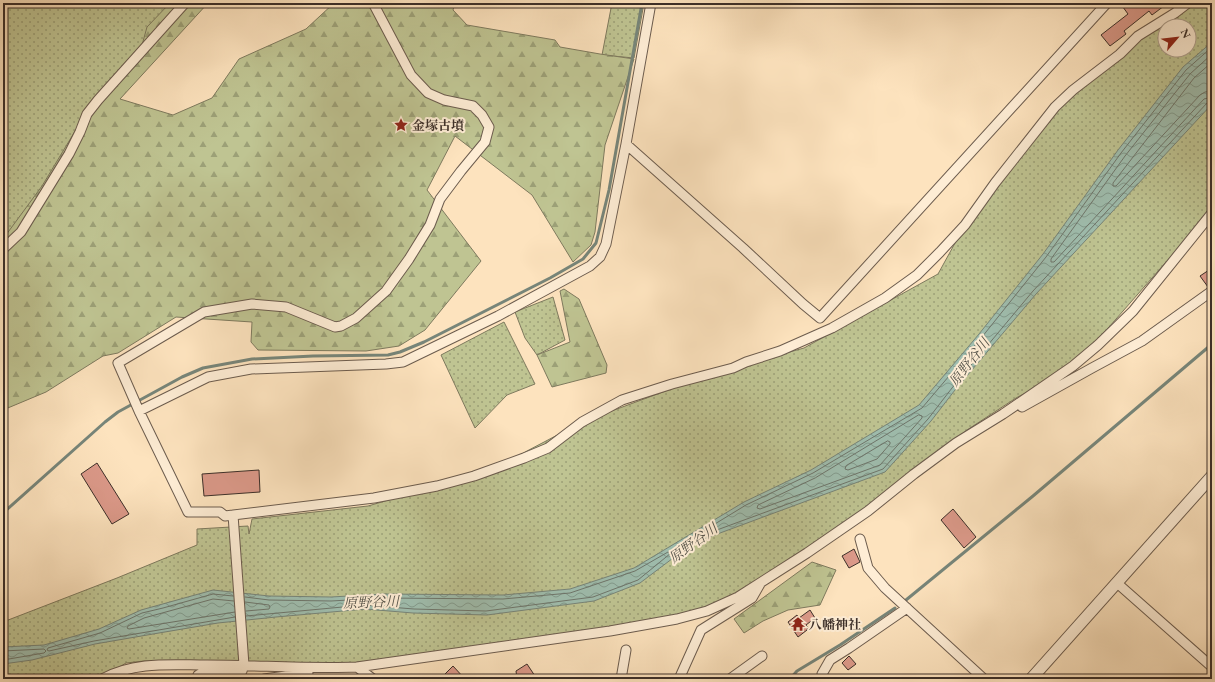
<svg xmlns="http://www.w3.org/2000/svg" width="1215" height="682" font-family="'EB Garamond','Noto Serif JP',serif">
<style>
.grass{fill:url(#grass-dots);stroke:#7e7a5e;fill-rule:evenodd}
.forest{fill:url(#forest-firs);stroke:#7e7a5e}
.water{fill:url(#water-waves);stroke:#778579}
.lines{fill:none;stroke-linecap:round;stroke-linejoin:round}
.shore{stroke:#6e766c;stroke-width:1}
.stream{stroke:#778579;stroke-width:3}
.building{fill:#db9989;stroke:#3c2f29}
.minor-casing{stroke:#6c5c4e;stroke-width:11}
.tertiary-casing{stroke:#6c5c4e;stroke-width:13}
.minor{stroke:#feedd5;stroke-width:9}
.tertiary{stroke:#feedd5;stroke-width:11}
.labels{text-anchor:middle;dominant-baseline:central;stroke-width:4;stroke-linejoin:round;paint-order:stroke}
.poi-label{font-size:13px;font-weight:bold;fill:#3c2f29;stroke:#feedd5;text-anchor:start}
.water-label{font-size:14px;font-style:italic;fill:#55534a;stroke:#feedd5}
</style>
<defs>
<pattern id="grass-dots" width="8" height="8" patternUnits="userSpaceOnUse"><rect width="8" height="8" fill="#bfc492"/><path d="M2 2h.1M6 6h.1" fill="none" stroke="#9ca077" stroke-width="1.8" stroke-linecap="round"/></pattern>
<pattern id="forest-firs" width="22" height="20" patternUnits="userSpaceOnUse"><rect width="22" height="20" fill="#bfc492"/><path d="M5 1l3.5 6h-7zM16 11l3.5 6h-7z" fill="#9ca077"/></pattern>
<pattern id="water-waves" width="16" height="10" patternUnits="userSpaceOnUse"><rect width="16" height="10" fill="#9fbeaf"/><path d="M0 5q4-4 8 0t8 0" fill="none" stroke="#839b8e"/></pattern>
</defs>
<rect width="100%" height="100%" fill="#fde3be"/>
<filter id="stains"><feTurbulence type="fractalNoise" baseFrequency=".005" numOctaves="4"/><feColorMatrix values="0 0 0 0 .2 0 0 0 0 .09 0 0 0 0 .02 0 0 0 .5 -.17"/></filter>
<radialGradient id="worn" r=".72"><stop offset=".6" stop-color="#630" stop-opacity="0"/><stop offset="1" stop-color="#630" stop-opacity=".3"/></radialGradient>
<path class="grass" d="M 3,3 L 201,3 L 105,114 L 3,242 Z
M 612,3 L 644,3 L 634,58 L 602,55 Z
M 1187,3 L 1212,3 L 1212,212 L 1166,262 L 1102,335 L 1064,372 L 1016,398 L 967,430 L 867,508 L 765,580 L 717,607 L 661,622 L 357,667 L 144,661 L 126,663 L 99,679 L 3,679 L 3,622 L 117,578 L 197,545 L 197,529 L 248,526 L 249,534 L 252,519 L 368,506 L 491,470 L 582,422 L 714,373 L 804,348 L 938,274 L 965,225 L 1059,104 ZM 1165,26 L 1189,26 L 1189,50 L 1165,50 Z
M 553,297 L 565,340 L 537,355 L 525,338 L 515,312 Z
M 504,322 L 535,384 L 507,395 L 475,428 L 441,355 Z"/>
<path class="forest" d="M 170,3 L 208,3 L 120,99 L 173,115 L 212,98 L 239,59 L 306,29 L 334,3 L 455,3 L 453,10 L 467,25 L 555,40 L 560,47 L 600,54 L 634,59 L 605,145 L 595,232 L 591,245 L 573,262 L 532,195 L 455,136 L 427,190 L 481,261 L 425,330 L 399,346 L 366,351 L 258,350 L 251,342 L 252,322 L 176,317 L 118,353 L 103,356 L 46,392 L 3,410 L 3,239 L 42,186 L 89,108 L 139,56 L 147,27 Z
M 564,289 L 579,299 L 607,365 L 606,373 L 552,387 L 537,355 L 570,342 L 560,291 Z
M 812,562 L 836,570 L 820,605 L 788,610 L 763,621 L 744,633 L 734,619 Z"/>
<path class="water" d="M 1212,42 L 1212,104 L 1036,294 L 955,390 L 931,421 L 885,472 L 693,543 L 640,583 L 594,601 L 487,615 L 413,613 L 365,609 L 276,617 L 218,623 L 153,634 L 95,644 L 32,660 L 3,664 L 3,647 L 44,645 L 99,629 L 141,610 L 213,590 L 269,596 L 331,597 L 384,594 L 503,595 L 570,589 L 634,568 L 744,502 L 811,470 L 919,405 L 979,334 L 1043,254 L 1118,150 L 1183,67 Z"/>
<g class="lines">
<path class="shore" d="M 1212,47 L 1186,70 L 1121,153 L 1046,257 L 982,337 L 922,408 L 813,473 L 746,505 L 705,530 L 704,533 L 706,534 L 883,469 L 928,419 L 952,388 L 1033,291 L 1207,103 L 1212,102
M 1212,54 L 1190,74 L 1125,156 L 1051,259 L 1051,262 L 1054,262 L 1204,99 L 1212,97
M 1212,62 L 1194,78 L 1113,183 L 1113,186 L 1116,186 L 1200,95 L 1205,92 L 1212,91
M 919,415 L 922,416 L 922,418 L 880,465 L 760,509 L 757,508 L 758,505 L 815,478 Z
M 888,441 L 890,442 L 890,444 L 877,459 L 848,470 L 845,469 L 846,466 Z
M 233,596 L 213,594 L 163,608 L 142,613 L 100,633 L 48,648 L 47,650 L 49,651 L 94,641 L 235,617
M 245,597 L 269,600 L 331,601 L 384,598 L 503,599 L 570,593 L 635,571 L 668,552 L 671,553 L 638,580 L 593,597 L 486,611 L 414,609 L 364,605 L 246,616
M 234,601 L 213,599 L 144,618 L 128,626 L 127,628 L 129,629 L 235,612
M 245,602 L 269,605 L 270,607 L 269,609 L 246,611
M 3,651 L 44,649 L 46,651 L 44,653 L 3,660"/>
<path class="stream" d="M 3,513 L 105,422 L 118,412 L 182,377 L 203,368 L 252,359 L 313,356 L 388,355 L 400,352 L 424,342 L 550,278 L 583,259 L 596,243 L 609,190 L 642,3
M 906,600 L 1033,496 L 1212,344
M 790,679 L 797,671 L 840,645 L 895,608"/>
</g>
<path class="building" d="M 1120,3 L 1137,3 L 1140,7 L 1143,3 L 1168,3 L 1152,15 L 1149,11 L 1124,31 L 1126,34 L 1110,46 L 1101,35 L 1128,14 Z
M 1212,268 L 1212,285 L 1208,287 L 1200,276 Z
M 97,463 L 129,514 L 112,524 L 81,474 Z
M 259,470 L 260,492 L 204,496 L 202,474 Z
M 953,509 L 976,537 L 964,548 L 941,520 Z
M 854,549 L 860,562 L 849,568 L 842,556 Z
M 810,610 L 815,618 L 806,625 L 808,628 L 807,630 L 798,637 L 788,622 L 797,615 L 799,618 Z
M 849,656 L 856,664 L 848,670 L 842,663 Z
M 527,664 L 537,679 L 517,679 L 516,671 Z
M 453,666 L 465,679 L 440,679 Z"/>
<g class="lines">
<defs>
<path id="minor" d="M 373,3 L 411,75 L 428,93 L 444,100 L 473,106 L 482,115 L 489,127 L 485,142 L 461,171 L 440,199 L 430,225 L 409,259 L 386,291 L 356,318 L 341,326 L 335,327 L 286,307 L 252,304 L 204,312 L 118,363 L 139,411 L 188,512 L 220,512 L 225,516 L 374,498 L 437,486 L 474,476 L 524,458 L 548,448 L 582,422 L 622,400 L 672,384 L 733,368 L 746,362 L 780,351 L 832,328 L 885,298 L 917,275 L 940,252 L 965,225 L 995,183 L 1055,107 L 1073,90 L 1120,54 L 1138,36 L 1175,13 L 1188,3
M 626,144 L 743,248 L 803,304 L 820,318 L 1107,3
M 3,249 L 21,232 L 69,154 L 80,132 L 87,114 L 98,100 L 185,3
M 1022,407 L 1092,368 L 1142,341 L 1212,291
M 139,411 L 208,377 L 251,369 L 386,364 L 403,362 L 498,316 L 590,266 L 600,257 L 606,244 L 626,144 L 651,3
M 860,539 L 868,568 L 885,588 L 984,679
M 1117,583 L 1212,667
M 357,667 L 373,679
M 102,679 C 135,661 171,665 207,665 C 257,665 307,669 357,667 L 610,631 L 677,619 L 707,611 L 738,597 L 807,553 L 868,511 L 914,474 L 956,443 L 1003,414 L 1073,366 L 1098,345 L 1133,311 L 1212,213
M 200,679 L 198,675 L 203,672 L 242,671 L 244,665 L 233,515
M 264,679 L 308,673
M 621,679 L 626,650
M 679,679 L 701,630 L 752,598 L 760,584
M 730,679 L 762,656
M 824,679 L 822,674 L 830,660 L 849,648 L 907,608"/>
<path id="tertiary" d="M 1031,679 L 1212,476"/>
</defs>
<use href="#minor" class="minor-casing"/>
<use href="#tertiary" class="tertiary-casing"/>
<use href="#minor" class="minor"/>
<use href="#tertiary" class="tertiary"/>
</g>
<defs>
<symbol id="sight-bare" viewBox="-9 -9 18 18"><path d="M0-6L1.8-2.2L6-1.7L2.9 1.2L3.7 5.4L0 3.3L-3.7 5.4L-2.9 1.2L-6-1.7L-1.8-2.2Z" fill="#8f2418" stroke="#feedd5" stroke-width="2.5" paint-order="stroke"/></symbol>
<symbol id="temple-bare" viewBox="-9 -9 18 18"><path d="M0-6L5-2H3V0L6.5 2.5H4V6H1.5V3h-3V6H-4V2.5H-6.5L-3 0V-2H-5Z" fill="#8f2418" stroke="#feedd5" stroke-width="2.5" paint-order="stroke"/></symbol>
</defs>
<g fill-rule="evenodd">
<use href="#sight-bare" x="391" y="115" width="20" height="20"/>
<use href="#temple-bare" x="788" y="614" width="20" height="20"/>
</g>
<g class="labels">
<g class="poi-label">
<text x="412" y="125">金塚古墳</text>
<text x="809" y="624">八幡神社</text>
</g>
<g class="water-label">
<text transform="translate(969 362) rotate(-52)">原野谷川</text>
<text transform="translate(693 543) rotate(-36)">原野谷川</text>
<text transform="translate(371 602) rotate(-2)">原野谷川</text>
</g>
</g>
<rect width="1215" height="682" fill="none" stroke="#fde3be" stroke-width="16"/>
<rect x="4" y="4" width="1207" height="674" fill="none" stroke="#3c2f29" stroke-width="2"/>
<rect x="8" y="8" width="1199" height="666" fill="none" stroke="#3c2f29"/>
<g transform="translate(1177 38) rotate(62)"><circle r="19" fill="#feedd5" stroke="#b0a190"/>
<path d="M0-3L7 15L0 10L-7 15Z" fill="#8f2418"/>
<text y="-6" font-size="11" font-weight="bold" text-anchor="middle" fill="#3c2f29">N</text>
</g>
<rect width="100%" height="100%" filter="url(#stains)"/>
<rect width="100%" height="100%" fill="url(#worn)"/>
</svg>
